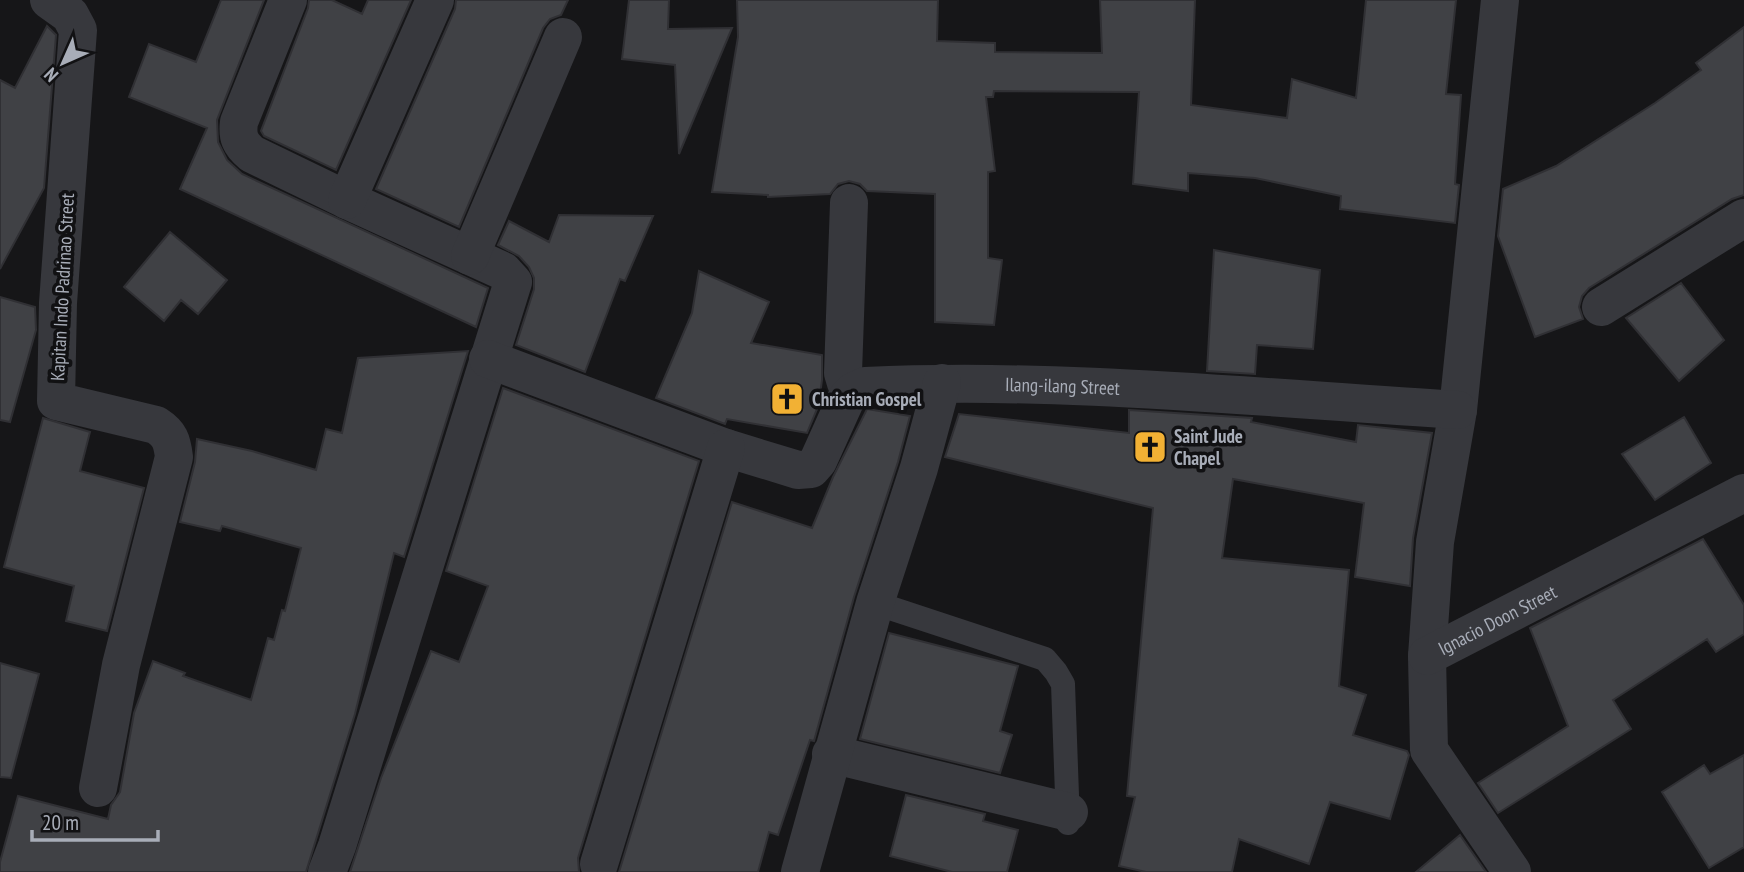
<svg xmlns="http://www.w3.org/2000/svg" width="1744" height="872" font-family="'PT Sans Narrow',sans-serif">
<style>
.building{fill:#404145;stroke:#303034;stroke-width:2}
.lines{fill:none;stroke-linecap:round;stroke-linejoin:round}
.service{stroke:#37383d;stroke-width:24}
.minor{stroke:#37383d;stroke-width:38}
.labels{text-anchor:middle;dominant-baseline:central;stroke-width:7;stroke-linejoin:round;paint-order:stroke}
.street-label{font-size:19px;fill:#a8adb8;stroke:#111113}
.poi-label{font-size:19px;font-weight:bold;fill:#a8adb8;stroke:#111113;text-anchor:start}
</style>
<rect width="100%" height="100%" fill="#161618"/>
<path class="building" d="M 221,0 L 264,0 L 217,120 L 218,142 L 227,160 L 242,174 L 488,288 L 476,327 L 180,189 L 207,128 L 129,97 L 149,44 L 196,62 Z
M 309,0 L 332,0 L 362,14 L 368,0 L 411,0 L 336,170 L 264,136 L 261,131 L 308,8 Z
M 456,0 L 568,0 L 561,15 L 550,19 L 543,28 L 459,227 L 376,189 L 455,9 Z
M 629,0 L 669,0 L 668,29 L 732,28 L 679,154 L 675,65 L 622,59 Z
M 737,0 L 938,0 L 937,41 L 995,43 L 995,52 L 1102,53 L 1100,0 L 1195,0 L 1191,105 L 1287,118 L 1292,79 L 1356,98 L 1366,0 L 1456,0 L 1446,94 L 1461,95 L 1455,184 L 1459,185 L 1455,223 L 1340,209 L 1341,196 L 1255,178 L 1188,173 L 1188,191 L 1133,184 L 1139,92 L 994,91 L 993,97 L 986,97 L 995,171 L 988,172 L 988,258 L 1002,260 L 994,325 L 935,322 L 935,194 L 867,191 L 860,184 L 849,181 L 838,184 L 830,194 L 768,197 L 768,195 L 712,192 L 738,37 Z
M 47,26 L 56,35 L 44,188 L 0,269 L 0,80 L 15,88 Z
M 1744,27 L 1744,195 L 1732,199 L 1589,288 L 1582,296 L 1579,307 L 1583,319 L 1535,337 L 1498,236 L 1503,189 L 1556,166 L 1655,103 L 1701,70 L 1696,63 Z
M 559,215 L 653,216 L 625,281 L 620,279 L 585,372 L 516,345 L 534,289 L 534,278 L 529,267 L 519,256 L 498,245 L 509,221 L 549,242 Z
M 170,232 L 227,280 L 198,314 L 181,300 L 164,321 L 124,287 Z
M 1214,250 L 1320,270 L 1313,349 L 1257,345 L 1255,374 L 1207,371 Z
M 699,271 L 769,302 L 751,343 L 822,355 L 822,380 L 819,402 L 820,402 L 807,433 L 727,419 L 725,424 L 656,398 L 692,313 Z
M 1681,283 L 1724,340 L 1679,381 L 1626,318 Z
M 0,297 L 35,307 L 36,330 L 10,422 L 0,420 Z
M 468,351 L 404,557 L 394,553 L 355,714 L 306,872 L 0,872 L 0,862 L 18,796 L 108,819 L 111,805 L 120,792 L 134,713 L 153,661 L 185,673 L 183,676 L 251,700 L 268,638 L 274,640 L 282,610 L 285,611 L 301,548 L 222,526 L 220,531 L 180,522 L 195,462 L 197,439 L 252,451 L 316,470 L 326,429 L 342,433 L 358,358 Z
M 503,388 L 699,461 L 578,858 L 579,872 L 350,872 L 381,778 L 431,651 L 459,662 L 488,586 L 446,571 Z
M 867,409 L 910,416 L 898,462 L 854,597 L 814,741 L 810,740 L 778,835 L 769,832 L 758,872 L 619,872 L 732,502 L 812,528 L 833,477 Z
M 1129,410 L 1252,418 L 1251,422 L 1356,442 L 1358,425 L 1432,433 L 1413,538 L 1410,586 L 1355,577 L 1364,503 L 1233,479 L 1222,558 L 1349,570 L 1339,686 L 1366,695 L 1353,735 L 1407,751 L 1409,755 L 1390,819 L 1330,802 L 1309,864 L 1239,839 L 1232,872 L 1146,872 L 1119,866 L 1135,797 L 1127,796 L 1153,508 L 945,457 L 959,414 L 1129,433 Z
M 1684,417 L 1711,463 L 1655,500 L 1622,454 Z
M 43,418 L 90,432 L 80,471 L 144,488 L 107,631 L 66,621 L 74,586 L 4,567 Z
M 1703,539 L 1744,605 L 1744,634 L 1716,652 L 1707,639 L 1613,700 L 1631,729 L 1498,813 L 1478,783 L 1568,726 L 1530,628 Z
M 889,633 L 1018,666 L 1000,731 L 1012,735 L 1000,773 L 860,739 Z
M 0,663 L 39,674 L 11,778 L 0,777 Z
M 1744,755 L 1744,847 L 1709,868 L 1662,792 L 1704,765 L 1710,774 Z
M 906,795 L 985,814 L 983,821 L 1018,830 L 1007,872 L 952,872 L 890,856 Z
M 1460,835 L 1486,872 L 1416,872 Z"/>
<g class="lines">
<path class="service" d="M 875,603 L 1045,659 L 1056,672 L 1063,684 L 1068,823"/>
<g class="minor">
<path d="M 49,0 L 70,15 L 78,30 L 58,303 L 56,401 L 156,425 C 170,434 172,441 174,457 L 121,665 L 98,788"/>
<path d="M 288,0 L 239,122 C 237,137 240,144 252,154 L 347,200 L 503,271 L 513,282 L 337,846 L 327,872"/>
<path d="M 1500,0 L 1458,410 L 1435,542 L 1427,656 L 1429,750 L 1512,872"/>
<path d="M 347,200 L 435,0"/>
<path d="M 849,203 L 843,373 L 846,383 L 854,391"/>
<path d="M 470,256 L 563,37"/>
<path d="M 1601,307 L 1744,218"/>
<path id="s1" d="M 488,359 L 726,448 L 798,470 L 811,469 L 818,461 L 846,399 L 854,391 L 865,386 C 1062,377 1261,398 1458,410"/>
<path id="s2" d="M 1427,656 L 1744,493"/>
<path d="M 831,754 L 1069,812"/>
<path d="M 599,864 L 726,448"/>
<path d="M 800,872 L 875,603 L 919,468 L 942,383"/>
</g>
</g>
<defs>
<symbol id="church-square" viewBox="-11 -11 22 22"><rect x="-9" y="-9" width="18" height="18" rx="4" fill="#f2b134" stroke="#111113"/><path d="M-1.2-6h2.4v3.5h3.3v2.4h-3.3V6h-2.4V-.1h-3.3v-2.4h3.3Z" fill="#111"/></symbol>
</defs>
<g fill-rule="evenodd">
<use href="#church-square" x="768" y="380" width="38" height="38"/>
<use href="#church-square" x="1131" y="428" width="38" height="38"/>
</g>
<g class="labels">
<g class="street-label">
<text transform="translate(62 287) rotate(-87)">Kapitan Indo Padrinao Street</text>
<text stroke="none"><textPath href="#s1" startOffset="642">Ilang-ilang Street</textPath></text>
<text stroke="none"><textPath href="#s2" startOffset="79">Ignacio Doon Street</textPath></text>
</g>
<g class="poi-label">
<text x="812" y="399">Christian Gospel</text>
<text x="1174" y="436">Saint Jude<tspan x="1174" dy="22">Chapel</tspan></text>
</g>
</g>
<g transform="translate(63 63) rotate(225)" stroke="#111113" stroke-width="5" paint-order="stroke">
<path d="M0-5L12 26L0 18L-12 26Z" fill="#a8adb8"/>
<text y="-10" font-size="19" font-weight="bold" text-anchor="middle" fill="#a8adb8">N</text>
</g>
<path d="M32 830v10h126v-10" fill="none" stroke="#a8adb8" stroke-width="3.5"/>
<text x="42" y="830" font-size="21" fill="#a8adb8" stroke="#111113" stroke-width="5" paint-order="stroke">20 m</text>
</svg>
